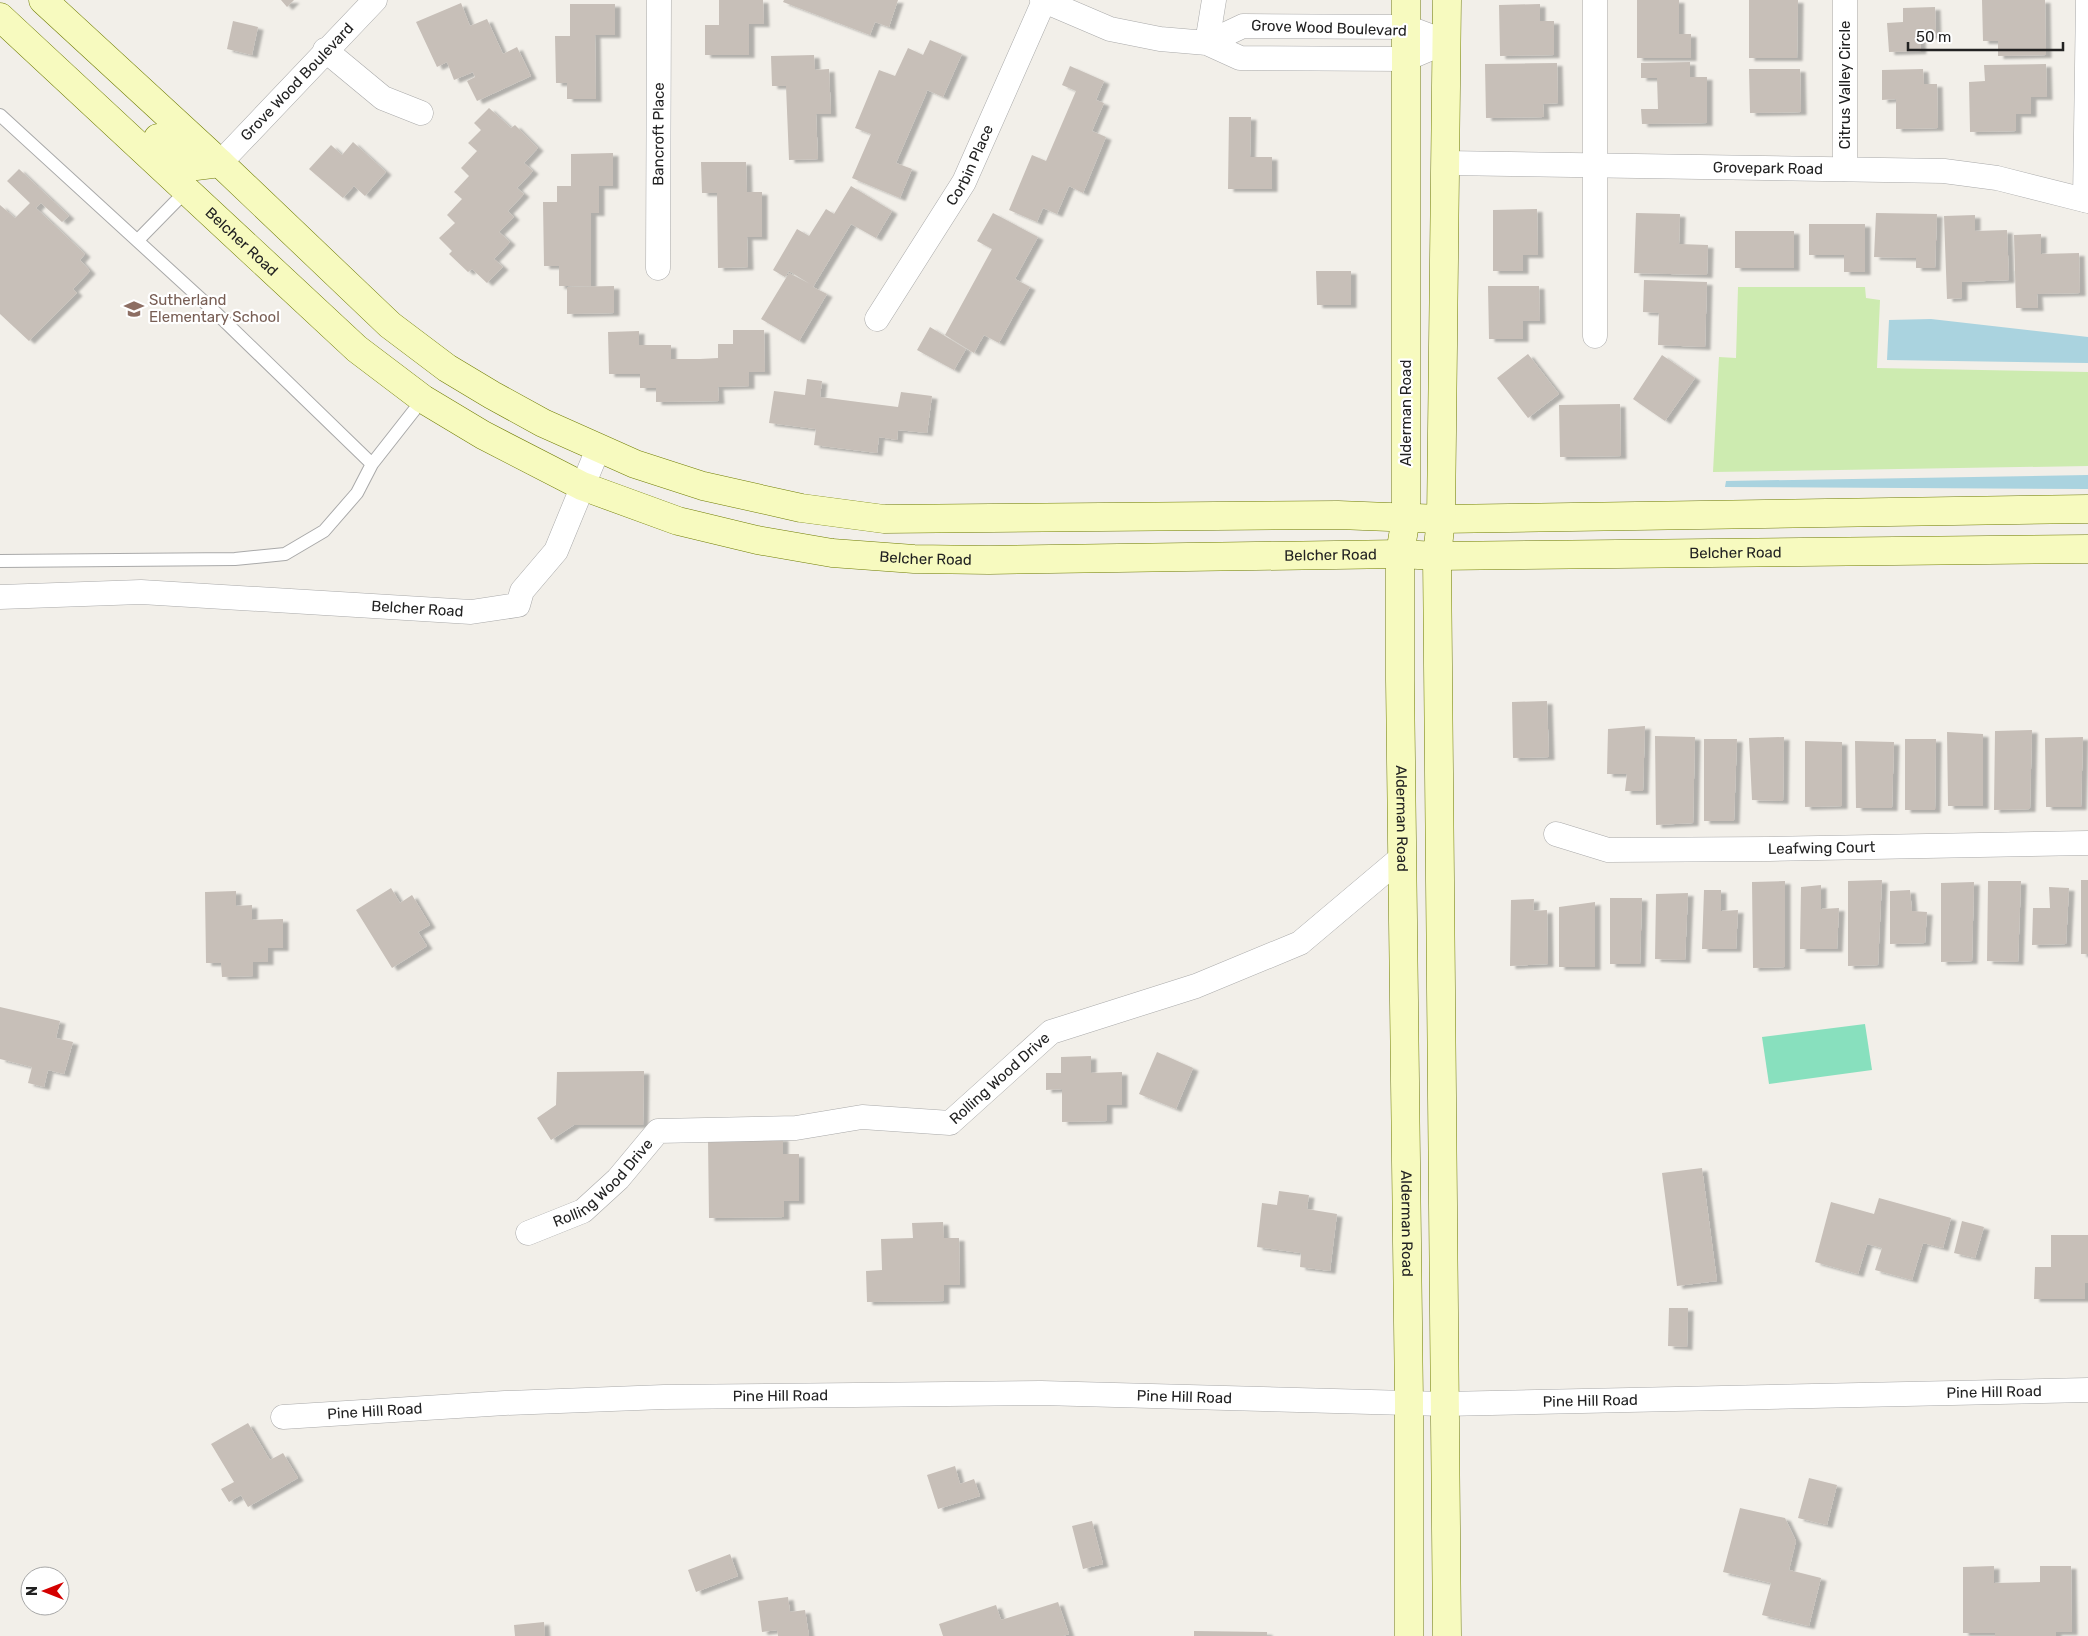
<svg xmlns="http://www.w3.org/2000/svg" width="2088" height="1636" font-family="Rubik,sans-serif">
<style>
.grass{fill:#cdebb0}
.pitch{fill:#88e0be}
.water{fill:#aad3df}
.building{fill:#c7bfb8;filter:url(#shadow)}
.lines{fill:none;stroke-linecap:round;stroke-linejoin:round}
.service-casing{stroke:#a9a9a9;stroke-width:14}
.minor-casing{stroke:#a9a9a9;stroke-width:25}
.secondary-casing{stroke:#707d05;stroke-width:29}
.service{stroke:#fff;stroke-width:12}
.minor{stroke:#fff;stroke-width:24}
.secondary{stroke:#f7fabf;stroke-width:28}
.labels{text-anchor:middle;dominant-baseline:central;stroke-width:4.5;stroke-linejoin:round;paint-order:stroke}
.street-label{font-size:15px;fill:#222;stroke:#fff}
.education-label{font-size:15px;fill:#785e54;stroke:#fff;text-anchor:start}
</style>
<defs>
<filter id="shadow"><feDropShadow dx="5.5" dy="3" stdDeviation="1" flood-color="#0004"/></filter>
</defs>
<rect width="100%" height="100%" fill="#f2efe9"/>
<path class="grass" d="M 1738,287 L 1865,287 L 1866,298 L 1880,300 L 1877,368 L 2088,372 L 2088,466 L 1713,472 L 1719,357 L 1736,358 Z"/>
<path class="pitch" d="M 1865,1024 L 1872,1070 L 1769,1084 L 1762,1037 Z"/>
<path class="water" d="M 1931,319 L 2088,337 L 2088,363 L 1887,360 L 1889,320 Z
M 2088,475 L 2088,489 L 1725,487 L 1726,481 Z"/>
<path class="building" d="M 281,0 L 294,0 L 287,7 Z
M 719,0 L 763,0 L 764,24 L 749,24 L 749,55 L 705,55 L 705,25 L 719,25 Z
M 784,0 L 898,0 L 889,27 L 875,22 L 870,35 L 783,2 Z
M 1637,0 L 1679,0 L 1679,34 L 1691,34 L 1691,58 L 1637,58 Z
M 1749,0 L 1798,0 L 1797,58 L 1749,58 Z
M 1982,0 L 2045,0 L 2046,55 L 1998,56 L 1998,41 L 1983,41 Z
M 461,3 L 470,26 L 487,19 L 503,54 L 517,47 L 531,76 L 477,101 L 467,81 L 475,77 L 473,72 L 454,80 L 447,62 L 437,67 L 416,22 Z
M 570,4 L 615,4 L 615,35 L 595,35 L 596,99 L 567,99 L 567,83 L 556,83 L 555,36 L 570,36 Z
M 1540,4 L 1540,21 L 1554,21 L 1554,55 L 1500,56 L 1499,5 Z
M 1935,7 L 1936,36 L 1920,36 L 1921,51 L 1889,52 L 1887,23 L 1903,22 L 1903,8 Z
M 233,21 L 258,27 L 252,55 L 227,49 Z
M 930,40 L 962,54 L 943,97 L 927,90 L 926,94 L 896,163 L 912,169 L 900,198 L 852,178 L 871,134 L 855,128 L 879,70 L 895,76 L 908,48 L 923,55 Z
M 814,55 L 815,70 L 829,69 L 831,114 L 816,114 L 818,159 L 789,160 L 786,86 L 772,86 L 771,56 Z
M 1690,62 L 1690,77 L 1707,77 L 1707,123 L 1642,124 L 1641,109 L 1658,109 L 1657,78 L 1641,78 L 1641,63 Z
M 1557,63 L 1558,103 L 1543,104 L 1544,117 L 1486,118 L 1485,64 Z
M 2046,64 L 2047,97 L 2031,97 L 2031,114 L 2016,114 L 2016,131 L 1970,132 L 1969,82 L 1985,81 L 1984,65 Z
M 1070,66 L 1104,81 L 1096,100 L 1104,103 L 1092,131 L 1106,137 L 1083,193 L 1069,186 L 1057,214 L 1043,208 L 1037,222 L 1009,210 L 1032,155 L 1046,161 L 1076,91 L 1062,85 Z
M 1749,69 L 1800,69 L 1801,112 L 1750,113 Z
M 1923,69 L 1924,84 L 1937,84 L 1938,128 L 1896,129 L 1896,99 L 1882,100 L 1882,70 Z
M 489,108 L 511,128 L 515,125 L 538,148 L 524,163 L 533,171 L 517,188 L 524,194 L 508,211 L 514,217 L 499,232 L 510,242 L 494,259 L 503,267 L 487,283 L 472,269 L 468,272 L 449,254 L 452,251 L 439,238 L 455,223 L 447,215 L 462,199 L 454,192 L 469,176 L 461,168 L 477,151 L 468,143 L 481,130 L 474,123 Z
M 1229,117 L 1251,117 L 1250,157 L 1272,157 L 1272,189 L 1228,189 Z
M 353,142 L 386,172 L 365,196 L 354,186 L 343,198 L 309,169 L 331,145 L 342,155 Z
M 613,153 L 613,186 L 599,186 L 599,213 L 591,213 L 591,286 L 559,286 L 559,266 L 544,266 L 543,202 L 557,202 L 557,186 L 571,186 L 571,154 Z
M 701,162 L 746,162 L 747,192 L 762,192 L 762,237 L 747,237 L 748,267 L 718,268 L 717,193 L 702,193 Z
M 19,169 L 69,216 L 62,222 L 41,203 L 36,208 L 85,254 L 80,260 L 90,271 L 73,289 L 77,293 L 29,341 L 0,314 L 0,205 L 15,218 L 30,203 L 7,181 Z
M 851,186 L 892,211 L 876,238 L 851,224 L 813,287 L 827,294 L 799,341 L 761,319 L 789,273 L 810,284 L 789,271 L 785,277 L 773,270 L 797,229 L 809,236 L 826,209 L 834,214 Z
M 1537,209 L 1538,255 L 1523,255 L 1523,271 L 1493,271 L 1493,210 Z
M 993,213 L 1038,237 L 1015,279 L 1030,287 L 1013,317 L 999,343 L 984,335 L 974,353 L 945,335 L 992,249 L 977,241 Z
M 1636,213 L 1680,214 L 1679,244 L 1708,245 L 1707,275 L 1634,273 Z
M 1876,213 L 1937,214 L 1935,268 L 1916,268 L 1916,258 L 1874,257 Z
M 1975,215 L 1975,231 L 2007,230 L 2009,280 L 1962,282 L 1962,298 L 1947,299 L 1944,216 Z
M 1809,224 L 1865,224 L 1865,272 L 1844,272 L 1844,255 L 1809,255 Z
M 1735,231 L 1794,231 L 1794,268 L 1735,268 Z
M 2041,234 L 2041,254 L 2079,253 L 2080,293 L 2037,294 L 2038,308 L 2016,308 L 2014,235 Z
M 1316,271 L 1351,271 L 1351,305 L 1317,305 Z
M 1644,280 L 1707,282 L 1705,347 L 1658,345 L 1659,313 L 1643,312 Z
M 614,286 L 614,313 L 567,314 L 567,287 Z
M 1488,286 L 1539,286 L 1540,321 L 1523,321 L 1523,339 L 1489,339 Z
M 930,327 L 966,349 L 954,370 L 917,350 Z
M 733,330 L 764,330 L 765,372 L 749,372 L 749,386 L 718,387 L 719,401 L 656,402 L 656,388 L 640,388 L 640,374 L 609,374 L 608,332 L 639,331 L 639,345 L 671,345 L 671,359 L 700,359 L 718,358 L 718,344 L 733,344 Z
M 1528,354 L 1559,394 L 1528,418 L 1497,378 Z
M 1662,355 L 1695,378 L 1665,421 L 1633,399 Z
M 807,379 L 822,381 L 820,397 L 866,403 L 898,407 L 901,392 L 932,396 L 927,433 L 898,430 L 897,440 L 879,437 L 877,453 L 814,445 L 816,429 L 769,423 L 774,391 L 805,395 Z
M 1620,404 L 1621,456 L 1560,457 L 1559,405 Z
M 1547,701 L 1549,757 L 1513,758 L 1512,702 Z
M 1645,726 L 1643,791 L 1625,791 L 1627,774 L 1607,774 L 1608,729 Z
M 2032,730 L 2030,809 L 1994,810 L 1995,731 Z
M 1947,732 L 1983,734 L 1983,806 L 1948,806 Z
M 1655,736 L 1695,737 L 1693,823 L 1656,825 Z
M 1784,737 L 1783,801 L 1752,800 L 1749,738 Z
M 2083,737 L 2081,807 L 2046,807 L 2045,738 Z
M 1704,739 L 1737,739 L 1734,821 L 1704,821 Z
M 1905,739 L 1936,739 L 1935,810 L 1905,810 Z
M 1805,741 L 1842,742 L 1842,806 L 1805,807 Z
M 1855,741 L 1894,742 L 1892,808 L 1856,808 Z
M 1882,880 L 1878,965 L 1848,966 L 1848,881 Z
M 2081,880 L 2088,880 L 2088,954 L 2081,954 Z
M 1785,881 L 1785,967 L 1753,968 L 1752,882 Z
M 1988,881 L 2021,881 L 2018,962 L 1987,961 Z
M 1974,882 L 1972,961 L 1941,962 L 1941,883 Z
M 1821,885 L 1821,909 L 1839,908 L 1837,949 L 1800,949 L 1801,887 Z
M 2049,887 L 2069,888 L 2066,944 L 2032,945 L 2033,908 L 2050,908 Z
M 391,888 L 400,903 L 412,895 L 430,925 L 418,932 L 427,946 L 392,968 L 356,910 Z
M 1704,890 L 1721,890 L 1721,911 L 1738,910 L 1736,949 L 1702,949 Z
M 1910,890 L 1912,911 L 1927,912 L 1925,943 L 1890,944 L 1890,891 Z
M 236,891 L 236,906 L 252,905 L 252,920 L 283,919 L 283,948 L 268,948 L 268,962 L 253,962 L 253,976 L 222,977 L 221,963 L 206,963 L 205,892 Z
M 1688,893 L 1685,960 L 1655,959 L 1656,894 Z
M 1610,898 L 1642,898 L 1640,964 L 1610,964 Z
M 1534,899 L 1533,911 L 1547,910 L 1548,964 L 1510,966 L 1511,900 Z
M 1595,902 L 1595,967 L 1559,967 L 1559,907 Z
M 0,1007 L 60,1021 L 56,1038 L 73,1042 L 64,1074 L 48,1070 L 44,1087 L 28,1083 L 32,1067 L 0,1059 Z
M 1157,1052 L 1193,1068 L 1176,1109 L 1139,1094 Z
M 1091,1056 L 1091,1073 L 1122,1072 L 1122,1105 L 1107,1105 L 1107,1121 L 1062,1122 L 1062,1089 L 1046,1090 L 1046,1073 L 1061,1073 L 1061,1057 Z
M 644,1071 L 643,1125 L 574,1125 L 551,1140 L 537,1118 L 556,1105 L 557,1072 Z
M 783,1138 L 783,1154 L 799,1154 L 799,1201 L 784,1201 L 784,1217 L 709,1218 L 708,1139 Z
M 1702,1168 L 1717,1281 L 1677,1286 L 1662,1173 Z
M 1279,1191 L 1309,1195 L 1307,1209 L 1337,1214 L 1330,1271 L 1300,1267 L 1301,1253 L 1257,1247 L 1262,1203 L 1277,1205 Z
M 1879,1198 L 1951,1218 L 1943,1248 L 1923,1243 L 1912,1280 L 1875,1270 L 1882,1248 L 1867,1244 L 1858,1274 L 1815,1262 L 1831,1202 L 1874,1214 Z
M 1962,1221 L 1984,1227 L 1975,1258 L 1954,1253 Z
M 943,1222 L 944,1238 L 959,1238 L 960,1285 L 944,1285 L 944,1301 L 867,1302 L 866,1271 L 882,1270 L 881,1239 L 913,1238 L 912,1223 Z
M 2051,1235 L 2088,1235 L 2088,1283 L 2085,1283 L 2085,1299 L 2034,1299 L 2035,1267 L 2051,1267 Z
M 1669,1308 L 1688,1308 L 1687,1347 L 1668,1346 Z
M 248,1423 L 270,1460 L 283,1453 L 298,1478 L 248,1507 L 241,1495 L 229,1502 L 221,1489 L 234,1482 L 211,1444 Z
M 955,1466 L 960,1484 L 974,1479 L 980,1496 L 938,1509 L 927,1475 Z
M 1809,1478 L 1837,1485 L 1827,1525 L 1798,1518 Z
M 1740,1508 L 1785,1518 L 1796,1541 L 1789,1570 L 1821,1578 L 1809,1626 L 1762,1615 L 1771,1583 L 1723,1572 Z
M 1092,1521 L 1103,1564 L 1083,1569 L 1072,1526 Z
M 730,1554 L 738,1576 L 696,1592 L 688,1570 Z
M 1994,1566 L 1994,1583 L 2040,1582 L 2040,1566 L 2071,1566 L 2072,1632 L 2056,1632 L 2056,1636 L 1995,1636 L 1995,1633 L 1963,1633 L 1963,1567 Z
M 788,1597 L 790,1612 L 805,1610 L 809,1636 L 778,1636 L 777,1630 L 762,1632 L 758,1601 Z
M 1058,1602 L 1069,1634 L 1063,1636 L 943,1636 L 939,1624 L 996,1605 L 1001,1620 Z
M 544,1622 L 545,1636 L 515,1636 L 514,1625 Z
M 1194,1631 L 1267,1632 L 1267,1636 L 1194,1636 Z"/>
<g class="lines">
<defs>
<path id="service" d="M 0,115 L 213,310 L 372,464 L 423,399
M 138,240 L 187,190
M 0,561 L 235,559 L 285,554 L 324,531 L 357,493 L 372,464"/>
<g id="minor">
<path d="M 1042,0 L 1110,29 L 1160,39 L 1207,43 L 1240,58 L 1406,59 L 1446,42 L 1406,27 L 1243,26 L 1207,43"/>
<path d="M 1845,0 L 1845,169"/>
<path d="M 1207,43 L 1214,0"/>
<path d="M 325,50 L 383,98 L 421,113"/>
<path id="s1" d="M 220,163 L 375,0"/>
<path id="s2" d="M 1446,163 L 1944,171 L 1997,178 L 2088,201"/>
<path d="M 2085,200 L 2088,0"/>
<path id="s3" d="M 658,268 L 659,0"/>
<path id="s4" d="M 877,319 L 964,182 L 1044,1"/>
<path d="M 1595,336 L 1595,0"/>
<path id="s5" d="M 0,597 L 141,592 L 471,612 L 518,605 L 522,591 L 556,551 L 598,449"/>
<path id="s6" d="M 1556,834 L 1608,850 L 1769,849 L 2088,843"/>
<path id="s7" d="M 528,1233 L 583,1211 L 618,1179 L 658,1131 L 796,1128 L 862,1117 L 950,1123 L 1051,1032 L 1196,986 L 1300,943 L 1402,857"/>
<path id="s8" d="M 283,1417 L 505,1403 L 664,1397 L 1041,1393 L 1444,1404 L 2088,1390"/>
</g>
<g id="secondary">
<path d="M 43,0 L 220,163 L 390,325 L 447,368 L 492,395 L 543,423 L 635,464 L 703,486 L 801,508 L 884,519 L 1338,515 L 1441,519 L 2088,509"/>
<path id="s9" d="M 1406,0 L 1406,517 L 1400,554 L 1400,680 L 1409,1402 L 1409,1636"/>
<path d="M 1447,0 L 1441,519 L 1437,556 L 1447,1636"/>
<path id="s10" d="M 0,17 L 357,349 L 423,399 L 483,435 L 582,486 L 678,521 L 757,540 L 832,553 L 914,559 L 989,560 L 1400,554 L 1437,556 L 2088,549"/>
<path d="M 158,138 L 185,162 L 196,166 L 220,163"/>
</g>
</defs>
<use href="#service" class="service-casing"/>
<use href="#minor" class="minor-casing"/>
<use href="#secondary" class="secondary-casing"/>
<use href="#service" class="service"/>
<use href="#minor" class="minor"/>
<use href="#secondary" class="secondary"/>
</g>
<defs>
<symbol id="school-bare" viewBox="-9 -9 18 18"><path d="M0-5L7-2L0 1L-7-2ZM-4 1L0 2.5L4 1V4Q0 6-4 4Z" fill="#8d6e63" stroke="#fff" stroke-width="2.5" paint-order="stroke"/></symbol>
</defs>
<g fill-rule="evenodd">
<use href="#school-bare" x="120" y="295" width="28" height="28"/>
</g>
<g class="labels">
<g class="street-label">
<text transform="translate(1329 28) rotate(2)">Grove Wood Boulevard</text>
<text stroke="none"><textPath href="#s1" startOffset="112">Grove Wood Boulevard</textPath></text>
<text transform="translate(1845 85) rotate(-90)">Citrus Valley Circle</text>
<text stroke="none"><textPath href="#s3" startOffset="134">Bancroft Place</textPath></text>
<text stroke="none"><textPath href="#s4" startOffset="180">Corbin Place</textPath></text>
<text stroke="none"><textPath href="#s2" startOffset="322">Grovepark Road</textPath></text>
<text stroke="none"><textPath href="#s10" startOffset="330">Belcher Road</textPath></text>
<text transform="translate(1406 413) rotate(-90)">Alderman Road</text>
<text stroke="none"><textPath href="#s10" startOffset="1915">Belcher Road</textPath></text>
<text stroke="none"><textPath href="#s10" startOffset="1510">Belcher Road</textPath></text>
<text stroke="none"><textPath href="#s10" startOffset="1105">Belcher Road</textPath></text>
<text stroke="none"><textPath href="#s5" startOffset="418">Belcher Road</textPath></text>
<text stroke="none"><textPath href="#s9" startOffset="819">Alderman Road</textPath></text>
<text stroke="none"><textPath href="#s6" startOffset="268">Leafwing Court</textPath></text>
<text stroke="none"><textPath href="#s7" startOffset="529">Rolling Wood Drive</textPath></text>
<text stroke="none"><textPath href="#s7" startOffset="92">Rolling Wood Drive</textPath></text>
<text stroke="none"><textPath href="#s9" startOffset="1224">Alderman Road</textPath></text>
<text stroke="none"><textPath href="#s8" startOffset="1712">Pine Hill Road</textPath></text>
<text stroke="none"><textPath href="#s8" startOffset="498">Pine Hill Road</textPath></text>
<text stroke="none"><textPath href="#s8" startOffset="902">Pine Hill Road</textPath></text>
<text stroke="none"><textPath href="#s8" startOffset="1308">Pine Hill Road</textPath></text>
<text stroke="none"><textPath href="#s8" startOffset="92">Pine Hill Road</textPath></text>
</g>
<g class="education-label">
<text x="149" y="300">Sutherland<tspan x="149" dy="17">Elementary School</tspan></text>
</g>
</g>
<g transform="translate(45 1591) rotate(270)"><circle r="24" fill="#ffffff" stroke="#a7a7a7"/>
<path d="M0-4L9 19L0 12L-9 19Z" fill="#d40000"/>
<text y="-8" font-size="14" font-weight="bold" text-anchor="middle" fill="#222222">N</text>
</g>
<path d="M1908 42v8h155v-8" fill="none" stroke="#222222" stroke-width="2.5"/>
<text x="1916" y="42" font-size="15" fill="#222222" stroke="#ffffff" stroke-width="4" paint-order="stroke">50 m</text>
</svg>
